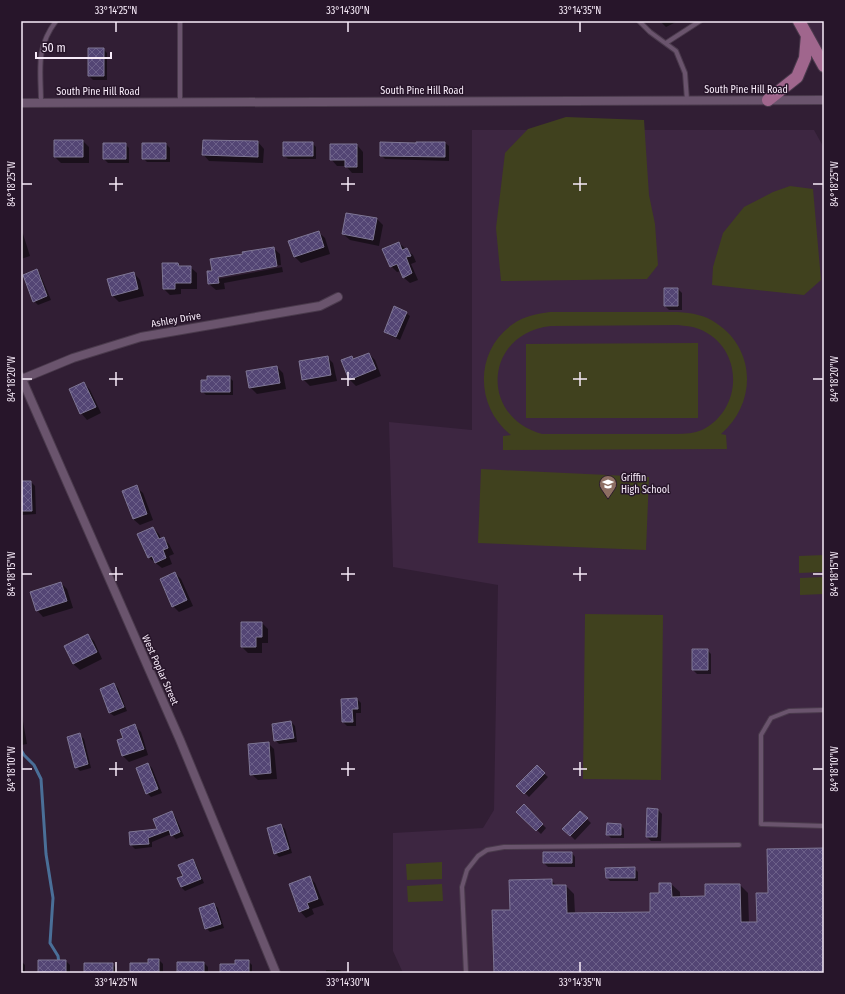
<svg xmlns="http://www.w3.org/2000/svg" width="845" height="994" font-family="'Fira Sans Condensed',sans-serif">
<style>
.built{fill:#3d2641}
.pitch{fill:#40411e;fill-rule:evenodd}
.shadow{fill:#0007}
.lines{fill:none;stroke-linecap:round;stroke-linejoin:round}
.stream{stroke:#4a6f98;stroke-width:3}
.building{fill:url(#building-cross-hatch);stroke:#7e7694}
.lane-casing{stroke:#4a3a4c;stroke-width:6}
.street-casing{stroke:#4a3a4c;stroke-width:10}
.primary-casing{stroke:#4a3a4c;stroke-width:14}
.lane{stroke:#6a546d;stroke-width:4}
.street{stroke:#6a546d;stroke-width:8}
.primary{stroke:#a0668d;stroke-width:12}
.ticks{fill:none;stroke:#f7ebf9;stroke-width:1.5}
.labels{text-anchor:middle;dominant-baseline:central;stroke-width:3;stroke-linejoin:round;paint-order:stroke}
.street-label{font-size:10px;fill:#f7ebf9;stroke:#27152a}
.poi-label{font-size:10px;fill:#f7ebf9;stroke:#27152a;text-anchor:start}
.neatline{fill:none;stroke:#f7ebf9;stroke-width:1.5}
.ticks-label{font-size:10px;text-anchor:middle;fill:#f7ebf9}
</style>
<defs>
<pattern id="building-cross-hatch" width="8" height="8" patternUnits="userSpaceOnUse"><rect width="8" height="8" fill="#534574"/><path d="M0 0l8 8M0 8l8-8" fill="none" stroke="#6c6089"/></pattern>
</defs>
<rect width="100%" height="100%" fill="#311e34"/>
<path class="built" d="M 798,21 L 824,21 L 824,73 Z
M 472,130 L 814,130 L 824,148 L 824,973 L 403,973 L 393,951 L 393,833 L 483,828 L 494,810 L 498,585 L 393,567 L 389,422 L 472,430 Z"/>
<path class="pitch" d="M 566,117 L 644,120 L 649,195 L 655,224 L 658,265 L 647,279 L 501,281 L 496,228 L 505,153 L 528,129 Z
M 790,186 L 813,189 L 821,280 L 804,295 L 712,285 L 713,267 L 723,233 L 744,207 L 773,192 Z
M 550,312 L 678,312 C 692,313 705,315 716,323 C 757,350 756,404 721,434 L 726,435 L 727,449 L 503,450 L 503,436 L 511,435 C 475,407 474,351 513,324 C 524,316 537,314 550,312 ZM 678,325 C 685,326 692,326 699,329 C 744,347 744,409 702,430 C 694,433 686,434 677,434 L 542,434 C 478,416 485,333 551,326 Z
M 698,343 L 698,418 L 526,418 L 526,344 Z
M 481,469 L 649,477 L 646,550 L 478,543 Z
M 824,555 L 824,572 L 799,573 L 799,556 Z
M 824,577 L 824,594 L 800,595 L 800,578 Z
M 585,614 L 663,615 L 661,780 L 583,779 Z
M 442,862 L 442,879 L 407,880 L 406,864 Z
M 442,884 L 443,901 L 408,902 L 407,886 Z"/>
<path class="shadow" d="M 660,21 L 678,21 L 666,27 Z
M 103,49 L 107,53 L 107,80 L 93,80 L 89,76 Z
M 83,141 L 89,147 L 89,163 L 61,163 L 55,157 Z
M 258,142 L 264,149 L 263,163 L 209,161 L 203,154 Z
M 312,143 L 316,147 L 316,159 L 288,159 L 284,155 Z
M 445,143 L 449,146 L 449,161 L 385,159 L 381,155 Z
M 125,144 L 129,148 L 129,163 L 108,163 L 104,159 Z
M 166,144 L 170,148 L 170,162 L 147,162 L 143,158 Z
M 331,145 L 357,145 L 363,152 L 363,173 L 352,173 L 346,166 L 337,166 L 331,159 Z
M 347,214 L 377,219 L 383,225 L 379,246 L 350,240 L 343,234 Z
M 21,231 L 23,234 L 30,256 L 21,259 Z
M 318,232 L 325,238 L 330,254 L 301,263 L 295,257 Z
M 399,243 L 413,255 L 416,262 L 411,264 L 418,280 L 410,283 L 403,277 L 401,271 L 397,272 L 391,266 Z
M 273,248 L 280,254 L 281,265 L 218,276 L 218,279 L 282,267 L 283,272 L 224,283 L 225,289 L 216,290 L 209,284 L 208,272 Z
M 178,264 L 182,267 L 190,267 L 197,273 L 197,289 L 181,289 L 181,294 L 170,295 L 164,289 Z
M 36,270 L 40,274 L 51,300 L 38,305 L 34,301 Z
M 134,273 L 140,280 L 144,296 L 119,302 L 113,296 Z
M 678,289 L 682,293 L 682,310 L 669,310 L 665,306 Z
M 406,313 L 410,316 L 400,340 L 389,335 L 385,332 Z
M 369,354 L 375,360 L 381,376 L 356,386 L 350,380 L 342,361 L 351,357 L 354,360 Z
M 327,357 L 333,363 L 337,381 L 310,386 L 303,379 Z
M 277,367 L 283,373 L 286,389 L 257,394 L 250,387 Z
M 229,377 L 233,381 L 233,395 L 206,395 L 202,391 Z
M 84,383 L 90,390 L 101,413 L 87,420 L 81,413 Z
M 21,482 L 31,482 L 35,486 L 36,514 L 22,515 L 21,514 Z
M 136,487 L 143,493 L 153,520 L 140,525 L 133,519 L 123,492 Z
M 153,528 L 159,534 L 161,539 L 163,538 L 169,544 L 174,554 L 169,556 L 172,564 L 162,568 L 148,557 Z
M 175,573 L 181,579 L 193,606 L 179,612 L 173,606 Z
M 61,583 L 67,589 L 73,608 L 43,617 L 37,610 Z
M 262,623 L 268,629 L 268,643 L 262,643 L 262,653 L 248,653 L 242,647 Z
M 88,635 L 94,641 L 102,659 L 80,670 L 73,664 Z
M 707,650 L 711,654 L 711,674 L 697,674 L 693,670 Z
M 114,684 L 118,688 L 127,711 L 114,716 L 110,713 L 101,689 Z
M 357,699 L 361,703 L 361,713 L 356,713 L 356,726 L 347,726 L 343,722 Z
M 21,710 L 27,744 L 21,745 Z
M 291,722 L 295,726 L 297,742 L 279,744 L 275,740 Z
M 135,726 L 141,732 L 148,755 L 129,762 L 123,756 L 118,741 L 125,739 Z
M 80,735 L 84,739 L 91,768 L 80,771 L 76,767 Z
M 268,743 L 274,749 L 277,779 L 258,780 L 251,774 Z
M 148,764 L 152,768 L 162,793 L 151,797 L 147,793 Z
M 537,767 L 548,777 L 529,797 L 518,786 Z
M 524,806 L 546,828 L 541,834 L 518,812 Z
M 658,810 L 662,814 L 661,841 L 651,841 L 647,837 Z
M 171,812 L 175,816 L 184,836 L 176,839 L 171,834 L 152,842 L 152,847 L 135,849 L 131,845 L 159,830 Z
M 580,812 L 591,823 L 575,840 L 564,829 Z
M 281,825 L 285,829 L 292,853 L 279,857 L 275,853 Z
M 620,825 L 624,829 L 624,838 L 611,838 L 607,834 Z
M 824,849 L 824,973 L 495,973 L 511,911 L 551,880 L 557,886 L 566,886 L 574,894 L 575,914 L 651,913 L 660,894 L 660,884 L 671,884 L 680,892 L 680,898 L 706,897 L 740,885 L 748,893 L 749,923 L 758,923 L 769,894 Z
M 572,853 L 575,857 L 575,867 L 548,867 L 544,863 Z
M 192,860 L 196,864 L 204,883 L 185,891 L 181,887 L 178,879 L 184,876 Z
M 634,868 L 638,872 L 638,881 L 610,881 L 606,877 Z
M 309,877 L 315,883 L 324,905 L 312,909 L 314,914 L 306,918 L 300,911 Z
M 214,904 L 218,908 L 224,928 L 210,932 L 206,928 Z
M 159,960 L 163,964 L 163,973 L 131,973 Z
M 21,961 L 25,965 L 25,973 L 21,973 Z
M 66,961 L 70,965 L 70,973 L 39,973 Z
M 248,961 L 252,965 L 252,973 L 221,973 L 236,965 Z
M 204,963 L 208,967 L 208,973 L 178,973 Z
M 112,964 L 116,968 L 116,973 L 85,973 Z
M 326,970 L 340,970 L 343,973 L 326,973 Z"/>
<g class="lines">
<path class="stream" d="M 21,750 L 24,755 L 34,765 L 41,779 L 46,854 L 53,898 L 50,943 L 58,956 L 59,963"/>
</g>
<path class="building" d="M 88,48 L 104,48 L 104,76 L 88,76 Z
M 54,140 L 83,140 L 83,157 L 54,157 Z
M 203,140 L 258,141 L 258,157 L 202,155 Z
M 283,142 L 313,142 L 313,156 L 283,156 Z
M 380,142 L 416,143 L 416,142 L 445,142 L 445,157 L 380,156 Z
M 103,143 L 126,143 L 126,159 L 103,159 Z
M 142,143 L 166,143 L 166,159 L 142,159 Z
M 330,144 L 357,144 L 357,167 L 345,167 L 345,160 L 330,160 Z
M 346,213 L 377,218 L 373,240 L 342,234 Z
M 319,231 L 324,247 L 294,257 L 288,241 Z
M 399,242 L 402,250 L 407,248 L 411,256 L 406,257 L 412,273 L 403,278 L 397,264 L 390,267 L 382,249 Z
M 274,247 L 277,266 L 218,277 L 219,283 L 208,284 L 207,271 L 212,271 L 210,259 L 243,254 L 242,252 Z
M 162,263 L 178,263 L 179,266 L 191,266 L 191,283 L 175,283 L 175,289 L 163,289 Z
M 37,269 L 47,296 L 33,302 L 23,275 Z
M 134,272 L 138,289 L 112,296 L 107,279 Z
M 664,288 L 678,288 L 678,306 L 664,306 Z
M 394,306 L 407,312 L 396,337 L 384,332 Z
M 369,353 L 376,369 L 349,380 L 341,360 L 352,356 L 353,359 Z
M 328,356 L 331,375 L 302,380 L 299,361 Z
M 277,366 L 280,383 L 249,388 L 246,371 Z
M 207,376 L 230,376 L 230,392 L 201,392 L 201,380 L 207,380 Z
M 84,382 L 96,407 L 80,414 L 69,389 Z
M 21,481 L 31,481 L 32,511 L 21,511 Z
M 137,485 L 147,514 L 133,519 L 122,491 Z
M 153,527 L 159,539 L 164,537 L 168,548 L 163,550 L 166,558 L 155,563 L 152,556 L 148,558 L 137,534 Z
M 175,572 L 187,600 L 172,607 L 160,579 Z
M 61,582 L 67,601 L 36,611 L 30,592 Z
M 241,622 L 262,622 L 262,637 L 256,637 L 256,647 L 241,647 Z
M 88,634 L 97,652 L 73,664 L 64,646 Z
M 692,649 L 708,649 L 708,670 L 692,670 Z
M 114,683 L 124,707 L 109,713 L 100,689 Z
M 357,698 L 358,709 L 352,709 L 353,722 L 342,722 L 341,699 Z
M 291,721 L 294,738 L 274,741 L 272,724 Z
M 135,724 L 144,749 L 122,756 L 117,740 L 123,738 L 120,730 Z
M 80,733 L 88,764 L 75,768 L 67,737 Z
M 269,742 L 271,773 L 250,775 L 248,744 Z
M 148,763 L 158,789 L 146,794 L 136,768 Z
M 537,765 L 545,773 L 524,794 L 516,786 Z
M 524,804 L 543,824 L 536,831 L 516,812 Z
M 647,808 L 658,809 L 657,837 L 646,837 Z
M 172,811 L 180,832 L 171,836 L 169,830 L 148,838 L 149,844 L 130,845 L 129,832 L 157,829 L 153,819 Z
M 580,811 L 588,818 L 570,836 L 562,829 Z
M 607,823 L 621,824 L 621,835 L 606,835 Z
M 281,824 L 289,849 L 274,854 L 267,828 Z
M 824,848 L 824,973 L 494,973 L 492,910 L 510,910 L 509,880 L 552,879 L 552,885 L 566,885 L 567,913 L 650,912 L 650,893 L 659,893 L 659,883 L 671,883 L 672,897 L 705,896 L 705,884 L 740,884 L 741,922 L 757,922 L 756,893 L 768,893 L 767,849 Z
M 543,852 L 572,852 L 572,863 L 543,863 Z
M 193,859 L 201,879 L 181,887 L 177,878 L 183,876 L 178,865 Z
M 635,867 L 635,878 L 606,878 L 605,868 Z
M 310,876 L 318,899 L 307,903 L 309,908 L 299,912 L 289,884 Z
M 214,903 L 221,924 L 205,929 L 199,908 Z
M 148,959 L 159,959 L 159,973 L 130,973 L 130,963 L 148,963 Z
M 38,960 L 66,960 L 66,973 L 38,973 Z
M 235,960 L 249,960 L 249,973 L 220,973 L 220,964 L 235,964 Z
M 177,962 L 204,962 L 204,973 L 177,973 Z
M 84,963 L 113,963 L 113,973 L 84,973 Z"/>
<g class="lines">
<defs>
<path id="lane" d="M 180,21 L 180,102
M 639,21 L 650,32 L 676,51 L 685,73 L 687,100
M 666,43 L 700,21
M 41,103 C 41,70 35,49 56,21
M 824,710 L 789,711 L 771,718 L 761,735 L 761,824 L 824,826
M 466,973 L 462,887 L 467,870 L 478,856 L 487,850 L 504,847 L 739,845"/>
<path id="street" d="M 21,103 L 824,100
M 21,377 L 180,740 L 276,973
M 22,379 L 73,358 L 141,337 L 320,306 L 338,297"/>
<path id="primary" d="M 799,21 L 824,66
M 768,100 L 797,77 L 805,58 L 807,35"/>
</defs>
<use href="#lane" class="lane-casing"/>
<use href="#street" class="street-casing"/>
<use href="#primary" class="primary-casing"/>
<use href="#lane" class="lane"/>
<use href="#street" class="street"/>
<use href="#primary" class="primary"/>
</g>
<path class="ticks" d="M 116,22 L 116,32M 348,22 L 348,32M 580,22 L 580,32M 116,177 L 116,191M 348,177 L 348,191M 580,177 L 580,191M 22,184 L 32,184M 109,184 L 123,184M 341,184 L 355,184M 573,184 L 587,184M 813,184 L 823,184M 116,372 L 116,386M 348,372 L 348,386M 580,372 L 580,386M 22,379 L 32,379M 109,379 L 123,379M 341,379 L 355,379M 573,379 L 587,379M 813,379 L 823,379M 116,567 L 116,581M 348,567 L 348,581M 580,567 L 580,581M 22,574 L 32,574M 109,574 L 123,574M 341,574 L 355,574M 573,574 L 587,574M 813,574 L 823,574M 116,762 L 116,776M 348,762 L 348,776M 580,762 L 580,776M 22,769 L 32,769M 109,769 L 123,769M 341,769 L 355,769M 573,769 L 587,769M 813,769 L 823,769M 116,962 L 116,972M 348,962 L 348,972M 580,962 L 580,972"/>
<defs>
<symbol id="school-pin" viewBox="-11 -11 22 30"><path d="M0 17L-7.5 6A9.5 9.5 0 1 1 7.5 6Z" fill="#8d6e63" stroke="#27152a"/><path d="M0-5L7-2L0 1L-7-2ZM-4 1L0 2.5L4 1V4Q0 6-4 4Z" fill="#fff"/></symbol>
</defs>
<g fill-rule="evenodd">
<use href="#school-pin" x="598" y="474" width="20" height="27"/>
</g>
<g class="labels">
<g class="street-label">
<text x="746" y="90">South Pine Hill Road</text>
<text x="422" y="91">South Pine Hill Road</text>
<text x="98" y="92">South Pine Hill Road</text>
<text transform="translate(176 320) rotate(-10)">Ashley Drive</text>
<text transform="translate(160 670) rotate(66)">West Poplar Street</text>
</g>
<g class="poi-label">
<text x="621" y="478">Griffin<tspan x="621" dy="12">High School</tspan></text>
</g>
</g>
<rect width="845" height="994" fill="none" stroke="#27152a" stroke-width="44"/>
<path d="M36 52v6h75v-6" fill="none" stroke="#f7ebf9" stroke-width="2"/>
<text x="42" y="52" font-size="12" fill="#f7ebf9" stroke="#27152a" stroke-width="3" paint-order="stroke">50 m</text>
<rect x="22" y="22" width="801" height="950" class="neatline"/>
<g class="ticks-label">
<text x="116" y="14">33°14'25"N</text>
<text x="348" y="14">33°14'30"N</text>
<text x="580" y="14">33°14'35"N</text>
<text transform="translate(834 184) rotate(-90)" y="4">84°18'25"W</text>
<text transform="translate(11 184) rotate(-90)" y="4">84°18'25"W</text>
<text transform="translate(834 379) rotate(-90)" y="4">84°18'20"W</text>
<text transform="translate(11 379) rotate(-90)" y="4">84°18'20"W</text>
<text transform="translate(834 574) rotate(-90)" y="4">84°18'15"W</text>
<text transform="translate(11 574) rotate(-90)" y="4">84°18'15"W</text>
<text transform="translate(11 769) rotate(-90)" y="4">84°18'10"W</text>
<text transform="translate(834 769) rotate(-90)" y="4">84°18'10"W</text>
<text x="116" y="986">33°14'25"N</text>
<text x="348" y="986">33°14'30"N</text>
<text x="580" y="986">33°14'35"N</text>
</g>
</svg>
